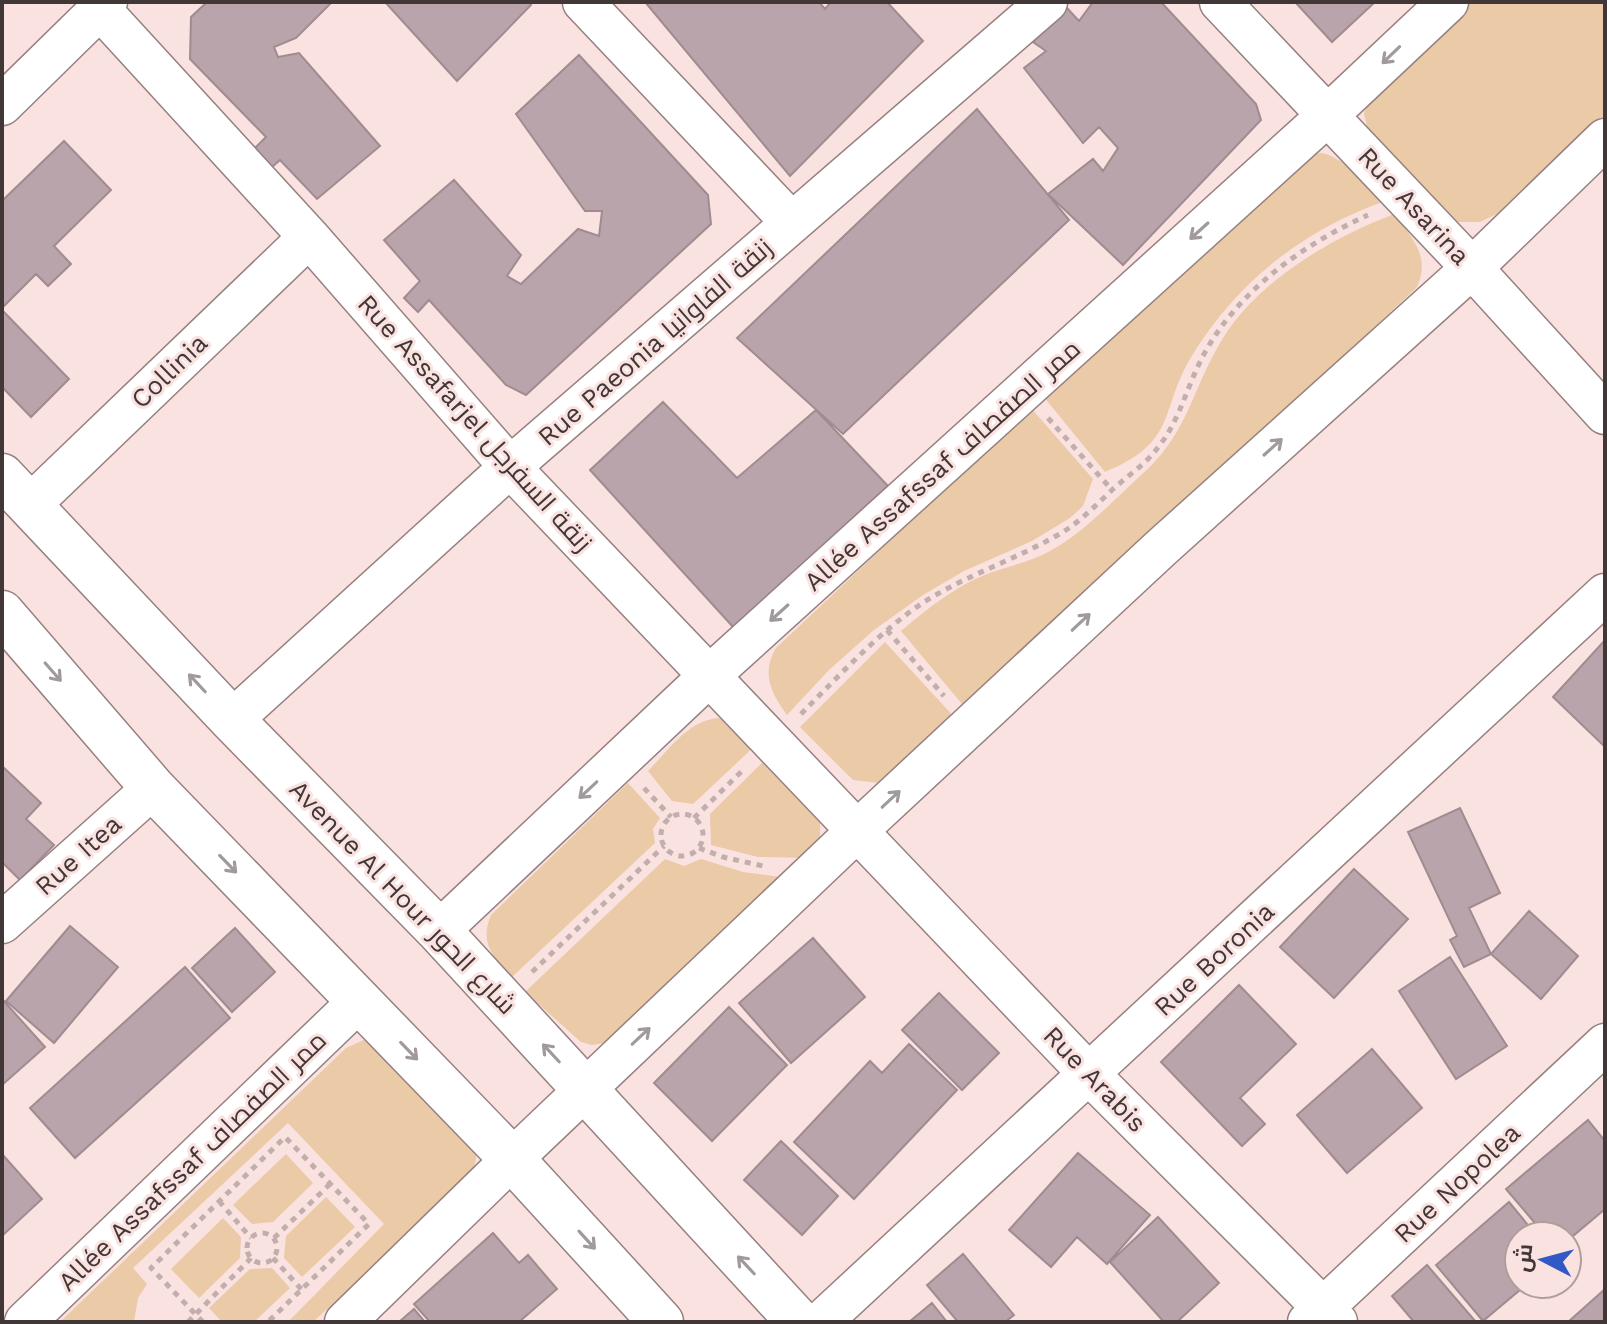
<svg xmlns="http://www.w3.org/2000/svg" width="1607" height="1324" font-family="'Work Sans',Cairo,sans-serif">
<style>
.green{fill:#eacaa7}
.building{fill:#baa4ab;stroke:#a08b91;stroke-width:2}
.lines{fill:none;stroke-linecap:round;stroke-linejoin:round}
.minor-casing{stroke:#968180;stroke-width:43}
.tertiary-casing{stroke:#968180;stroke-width:47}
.path{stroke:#c2aeac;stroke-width:5;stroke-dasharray:6 6;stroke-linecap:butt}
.minor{stroke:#fff;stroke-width:40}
.tertiary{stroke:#fff;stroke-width:44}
.oneway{stroke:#a09b9a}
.labels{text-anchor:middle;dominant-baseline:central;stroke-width:6;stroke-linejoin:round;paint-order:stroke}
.street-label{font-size:26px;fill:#403736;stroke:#fae2e0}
</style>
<rect width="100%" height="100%" fill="#fae2e0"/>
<path class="green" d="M 1467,2 L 1605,2 L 1605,120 L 1501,212 L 1480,222 L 1452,222 L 1369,134 L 1364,114 L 1367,104 Z
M 1322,153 C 1348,159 1364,184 1382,202 C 1303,231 1238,281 1193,354 C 1158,410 1180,441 1105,472 L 1043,396 L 1312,154 Z
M 1394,214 C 1412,238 1431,256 1417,287 L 967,710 L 901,631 C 927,609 954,587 987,574 C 1008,566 1030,562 1050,551 C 1083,533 1112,502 1139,477 C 1189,434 1191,390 1223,338 C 1260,279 1332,238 1394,214 Z
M 1031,408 L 1093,479 L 1083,506 L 1070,518 L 1032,541 L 964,571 L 923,595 L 874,630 L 829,670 L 787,715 C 771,693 761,674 776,648 Z
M 885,642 L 956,719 L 880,783 L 853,780 L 800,727 Z
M 718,718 L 729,720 L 757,744 L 693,804 L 672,801 L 648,771 C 669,750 687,721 718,718 Z
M 769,756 L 820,815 L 820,841 L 809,858 L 758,857 L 711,845 L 710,814 Z
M 628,783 L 660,818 L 653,829 L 655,843 L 512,977 C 493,957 479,943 491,915 Z
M 665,859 L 684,866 L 701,859 L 743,872 L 789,878 L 605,1043 L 592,1045 L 581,1042 L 525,992 Z
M 366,1039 L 478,1148 L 475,1164 L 468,1178 L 313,1322 L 288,1322 L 384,1224 L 288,1123 L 133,1268 L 147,1284 L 138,1298 L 134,1322 L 60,1322 L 346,1048 Z
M 286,1154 L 313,1183 L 273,1222 L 252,1224 L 233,1205 Z
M 326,1197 L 355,1227 L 302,1277 L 284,1258 L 286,1236 Z
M 223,1218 L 241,1237 L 240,1258 L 199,1298 L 171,1269 Z
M 272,1268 L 290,1288 L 254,1322 L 222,1322 L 209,1308 L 250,1269 Z"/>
<path class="building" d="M 207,2 L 332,2 L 296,38 L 274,47 L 278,57 L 299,53 L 380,146 L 317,199 L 280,160 L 263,175 L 250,153 L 266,137 L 190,59 L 191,17 Z
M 385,2 L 529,2 L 531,5 L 457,81 Z
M 645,2 L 819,2 L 825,9 L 831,2 L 887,2 L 923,41 L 790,176 Z
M 1093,2 L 1161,2 L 1256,104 L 1261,120 L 1123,265 L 1048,194 L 1093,159 L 1103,171 L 1118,148 L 1099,127 L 1083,143 L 1024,68 L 1046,51 L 1033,42 L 1067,8 L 1079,21 Z
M 1295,2 L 1375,2 L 1332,42 Z
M 579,55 L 708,195 L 711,224 L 526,395 L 506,385 L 429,300 L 418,312 L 404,298 L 420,281 L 384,240 L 454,180 L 521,255 L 507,276 L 521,284 L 578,229 L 599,236 L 602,211 L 585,211 L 516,114 Z
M 977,109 L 1069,220 L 843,434 L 737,338 Z
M 64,141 L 111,190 L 54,246 L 71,264 L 48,286 L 36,274 L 2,308 L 2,201 Z
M 2,310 L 69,379 L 31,417 L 2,387 Z
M 663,402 L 737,478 L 816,410 L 888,486 L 734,628 L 590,470 Z
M 1605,640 L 1605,747 L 1553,697 Z
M 2,766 L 41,803 L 26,819 L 54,845 L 20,880 L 2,862 Z
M 1460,808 L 1500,893 L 1469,908 L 1491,954 L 1464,967 L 1450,940 L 1457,936 L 1408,832 Z
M 1354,869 L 1408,919 L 1334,998 L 1280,947 Z
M 1529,911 L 1578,956 L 1541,999 L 1491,954 Z
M 70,926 L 118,967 L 54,1043 L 6,1001 Z
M 235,928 L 275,972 L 232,1012 L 192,968 Z
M 813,938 L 865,997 L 791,1063 L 739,1003 Z
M 1450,957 L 1507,1046 L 1456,1079 L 1399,991 Z
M 185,967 L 230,1018 L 75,1158 L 30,1108 Z
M 1239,985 L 1296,1044 L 1240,1098 L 1265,1124 L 1242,1146 L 1161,1062 Z
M 939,993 L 999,1053 L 962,1090 L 902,1030 Z
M 3,1000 L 45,1047 L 2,1085 L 2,1001 Z
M 729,1007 L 787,1065 L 712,1141 L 654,1083 Z
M 909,1044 L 957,1090 L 854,1199 L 794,1142 L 870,1061 L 882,1073 Z
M 1372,1049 L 1422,1108 L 1347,1173 L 1297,1115 Z
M 1588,1120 L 1605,1141 L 1605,1209 L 1567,1241 L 1567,1236 L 1546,1236 L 1506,1189 Z
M 781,1141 L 838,1196 L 802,1235 L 744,1180 Z
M 1078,1153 L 1150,1215 L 1107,1264 L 1077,1237 L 1051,1267 L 1009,1230 Z
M 2,1154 L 42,1199 L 2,1236 Z
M 1509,1202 L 1537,1236 L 1519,1236 L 1519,1284 L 1527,1284 L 1483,1321 L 1436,1265 Z
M 1158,1217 L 1219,1283 L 1177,1322 L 1164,1322 L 1110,1262 Z
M 493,1233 L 519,1263 L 528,1255 L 557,1289 L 519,1322 L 430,1322 L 414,1304 Z
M 963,1254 L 1014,1315 L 1005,1322 L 958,1322 L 927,1285 Z
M 1427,1265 L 1476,1322 L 1414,1322 L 1392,1296 Z
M 1605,1289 L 1605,1322 L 1568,1322 Z
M 932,1303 L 947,1322 L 909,1322 Z
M 414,1309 L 425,1322 L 399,1322 Z"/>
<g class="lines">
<defs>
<path id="minor" d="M 583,2 L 792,223
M 1220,2 L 1472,268 L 1605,414
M 100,9 L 309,237 L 510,467 L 1090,1075 L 1337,1322
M 2,105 L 107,2
M 30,505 L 309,237
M 232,720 L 510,467 L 1047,2
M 2,923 L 153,788
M 439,931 L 709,676 L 1328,115 L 1448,2
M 25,1322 L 360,1000
M 345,1322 L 512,1159 L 858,830 L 1161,548 L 1472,268 L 1605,139
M 821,1322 L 1605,594
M 1308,1322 L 1605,1044"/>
<path id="tertiary" d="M 2,476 L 232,720 L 439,931 L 799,1322
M 2,613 L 153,788 L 512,1159 L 661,1322"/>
</defs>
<use href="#minor" class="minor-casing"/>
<use href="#tertiary" class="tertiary-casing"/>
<path class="path" d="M 1048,418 L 1112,490
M 887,630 L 944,696
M 801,714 C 839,676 876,635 921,604 C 964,576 1012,561 1056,536 C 1078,524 1094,507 1112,490 C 1124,479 1137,470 1148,459 C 1179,427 1183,395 1202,358 C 1236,292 1302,245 1368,215
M 644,788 L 671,817
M661 835a21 21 0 1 1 42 0a21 21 0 1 1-42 0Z
M 694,818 L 745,768
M 699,848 L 723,857 L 763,866
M 532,972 L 664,846
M 219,1201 L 251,1238
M247 1248a15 15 0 1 1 30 0a15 15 0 1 1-30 0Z
M 274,1238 L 330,1184
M 273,1258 L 302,1290
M 188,1322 L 251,1258
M 203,1322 L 151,1268 L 285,1137 L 369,1224 L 268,1322"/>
<use href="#minor" class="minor"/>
<use href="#tertiary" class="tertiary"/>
</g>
<defs><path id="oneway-shaft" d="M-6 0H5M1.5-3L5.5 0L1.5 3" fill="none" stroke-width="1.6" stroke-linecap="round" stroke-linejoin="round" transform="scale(2)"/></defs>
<g class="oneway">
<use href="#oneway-shaft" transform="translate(1391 55) rotate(136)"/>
<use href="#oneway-shaft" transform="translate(1199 231) rotate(138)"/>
<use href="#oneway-shaft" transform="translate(1273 447) rotate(-42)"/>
<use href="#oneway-shaft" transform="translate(779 613) rotate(138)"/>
<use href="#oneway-shaft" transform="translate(1081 622) rotate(-43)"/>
<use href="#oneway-shaft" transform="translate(53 672) rotate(49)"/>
<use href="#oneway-shaft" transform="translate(197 683) rotate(-133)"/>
<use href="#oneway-shaft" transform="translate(588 790) rotate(137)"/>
<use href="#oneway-shaft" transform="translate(891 799) rotate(-43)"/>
<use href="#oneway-shaft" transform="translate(228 864) rotate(46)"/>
<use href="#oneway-shaft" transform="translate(641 1036) rotate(-43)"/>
<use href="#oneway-shaft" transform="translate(409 1051) rotate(46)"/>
<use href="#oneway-shaft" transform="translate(551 1053) rotate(-133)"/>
<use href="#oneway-shaft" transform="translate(587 1240) rotate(48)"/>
<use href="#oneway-shaft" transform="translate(746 1265) rotate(-133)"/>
</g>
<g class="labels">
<g class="street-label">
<text transform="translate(1414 206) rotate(47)">Rue Asarina</text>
<text transform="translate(655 342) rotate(-41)">Rue Paeonia زنقة الفاوانيا</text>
<text transform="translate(169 371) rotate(-44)">Collinia</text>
<text transform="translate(475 423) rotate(48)">Rue Assafarjel زنقة السفرجل</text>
<text transform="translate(942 465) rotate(-42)">Allée Assafssaf ممر الصفصاف</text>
<text transform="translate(78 855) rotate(-42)">Rue Itea</text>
<text transform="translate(403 897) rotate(46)">Avenue Al Hour شارع الحور</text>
<text transform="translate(1214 959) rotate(-43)">Rue Boronia</text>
<text transform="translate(1095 1079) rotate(46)">Rue Arabis</text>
<text transform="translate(192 1161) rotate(-44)">Allée Assafssaf ممر الصفصاف</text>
<text transform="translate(1457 1183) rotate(-43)">Rue Nopolea</text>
</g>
</g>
<rect width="1607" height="1324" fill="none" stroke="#403736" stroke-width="8"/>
<g transform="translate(1543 1260) rotate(276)"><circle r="38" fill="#fae2e0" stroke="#b09e9c" stroke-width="2"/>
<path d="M0-6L14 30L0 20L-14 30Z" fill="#3058c7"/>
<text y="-12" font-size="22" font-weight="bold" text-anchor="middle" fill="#403736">ش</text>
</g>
</svg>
